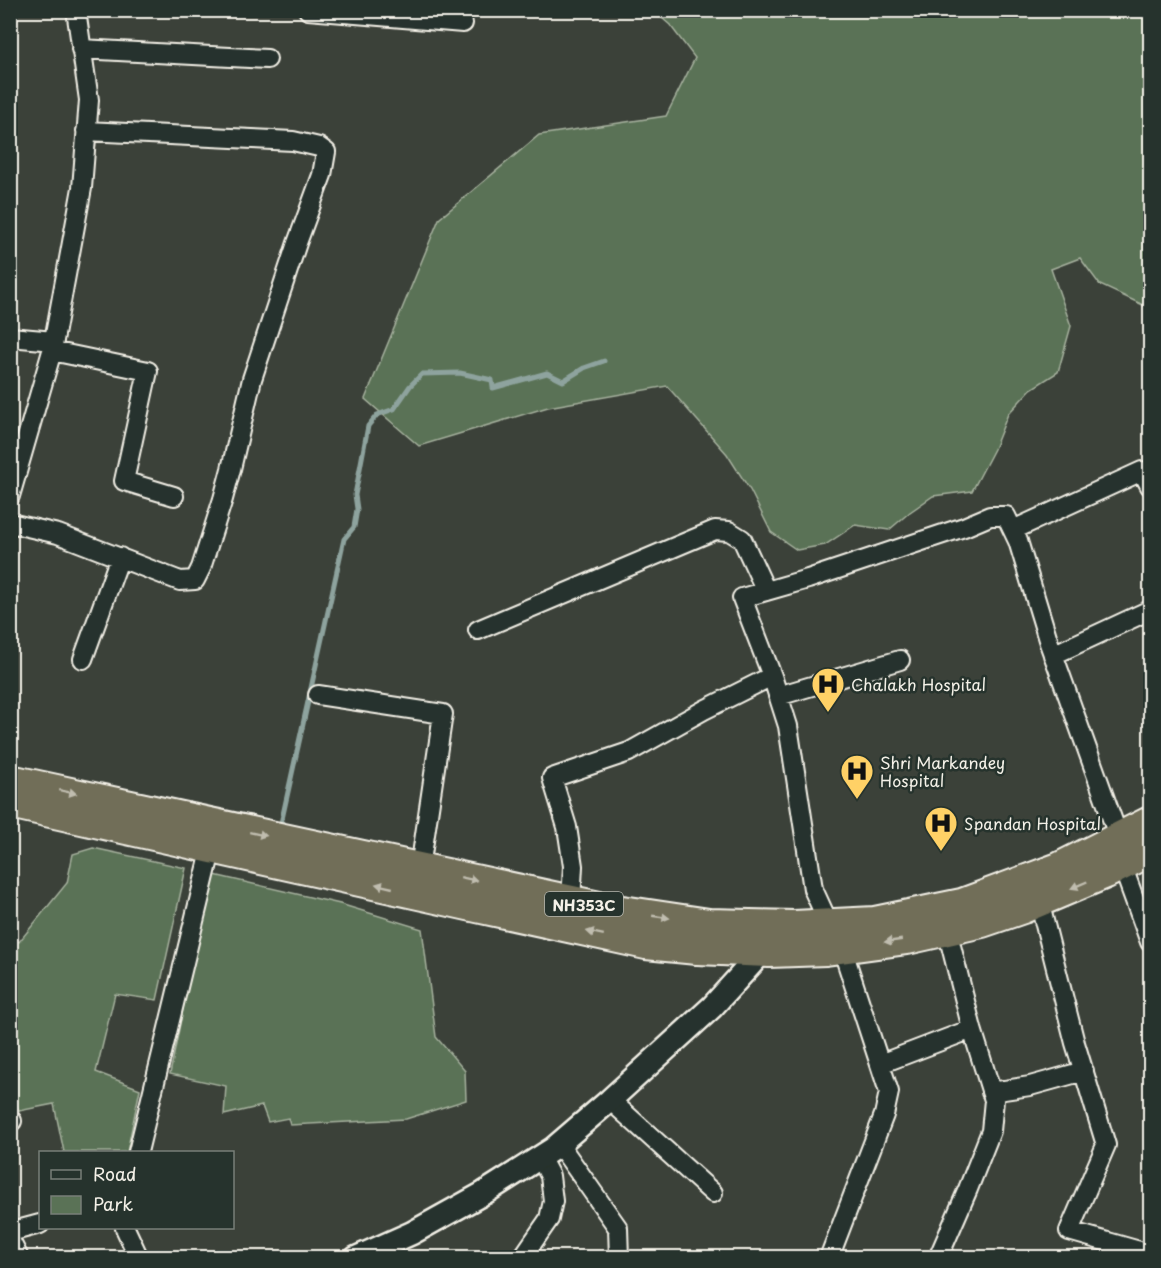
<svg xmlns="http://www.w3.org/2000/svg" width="1161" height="1268" font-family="'Playpen Sans',sans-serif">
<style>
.green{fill:#5a7256;stroke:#a7b29f;stroke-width:1.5}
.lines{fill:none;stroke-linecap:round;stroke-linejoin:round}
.stream{stroke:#8ea39e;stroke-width:5}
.minor-casing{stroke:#f4f1e8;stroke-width:22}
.tertiary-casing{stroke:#f4f1e8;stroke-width:27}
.trunk-casing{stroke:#f4f1e8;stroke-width:34}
.minor{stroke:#26332d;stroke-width:18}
.tertiary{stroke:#26332d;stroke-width:22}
.trunk{stroke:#716e59;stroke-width:30}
.oneway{fill:#c0bdaf}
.labels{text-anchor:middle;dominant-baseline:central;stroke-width:5;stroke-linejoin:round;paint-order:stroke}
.shield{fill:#26332d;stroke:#b6b8b0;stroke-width:1.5}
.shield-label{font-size:15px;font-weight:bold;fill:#f4f1e8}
.poi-label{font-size:16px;fill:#f4f1e8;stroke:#26332d;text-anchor:start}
</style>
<rect width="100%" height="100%" fill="#3b4139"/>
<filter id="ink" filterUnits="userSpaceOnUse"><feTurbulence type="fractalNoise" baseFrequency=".0167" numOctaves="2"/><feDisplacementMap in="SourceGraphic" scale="12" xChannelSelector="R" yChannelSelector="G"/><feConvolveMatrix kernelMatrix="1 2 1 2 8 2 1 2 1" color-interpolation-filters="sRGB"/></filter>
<g filter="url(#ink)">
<path class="green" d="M 654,11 L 1150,11 L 1150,311 L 1143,305 L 1100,285 L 1080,258 L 1051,269 L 1071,326 L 1058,372 L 1031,389 L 1008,414 L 994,449 L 972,491 L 933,496 L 910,512 L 889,530 L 855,525 L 825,545 L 797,550 L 771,532 L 750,490 L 727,454 L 667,386 L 548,407 L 419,446 L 365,399 L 439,219 L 539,135 L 666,116 L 695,58 L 670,25 Z
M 93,848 L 186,868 L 157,1000 L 115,994 L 96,1072 L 140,1089 L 127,1152 L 64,1152 L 54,1104 L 19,1111 L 11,1093 L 11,936 L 19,942 L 67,883 L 73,854 Z
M 210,874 L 340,904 L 422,929 L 436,1037 L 465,1071 L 466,1100 L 406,1119 L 290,1125 L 288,1118 L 268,1122 L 262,1106 L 224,1115 L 226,1086 L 170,1074 Z"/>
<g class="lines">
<path class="stream" d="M 280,828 L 344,539 L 354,527 L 357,509 L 355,495 L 368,426 L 377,415 L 394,409 L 410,386 L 422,374 L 460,373 L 492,380 L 493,388 L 547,373 L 563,381 L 584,368 L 604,361"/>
<defs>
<path id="minor" d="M 308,10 L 463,23
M 81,49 L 267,59
M 10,337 L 54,341
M 52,351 L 148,371 L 124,481 L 174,496
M 10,496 L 52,351 L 82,188 L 89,100 L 76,10
M 10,523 L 58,534 L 180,581 L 195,580 L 201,568 L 223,499 L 231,469 L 252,379 L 297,243 L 322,175 L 326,152 L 319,147 L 293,141 L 86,131
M 1013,530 L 1142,471 L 1150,486
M 478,630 L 715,530 L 729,531 L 742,539 L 766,591
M 1053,655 L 1150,610
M 83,659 L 120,557
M 318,695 L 443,714 L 420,868
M 778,696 L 900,660
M 1122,865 L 1150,942
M 571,901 L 573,866 L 567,827 L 552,778 L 629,752 L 704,710 L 772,676
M 1039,901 L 1075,1043 L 1106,1145 L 1069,1231 L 1150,1254
M 829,924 L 813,889 L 788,726 L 772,676 L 742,598 L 808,579 L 964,527 L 990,516 L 1006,516 L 1018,541 L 1049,643 L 1119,838
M 880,1064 L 972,1029
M 991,1092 L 1030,1086 L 1084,1071
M 610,1100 L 713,1193
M 10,1122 L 12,1121
M 559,1144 L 618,1228 L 619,1258
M 138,1152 L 212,847
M 125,1228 L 139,1258
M 10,1232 L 40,1224
M 10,1240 L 19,1258
M 522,1258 L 549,1219 L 553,1201 L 550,1176 L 540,1157
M 829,1258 L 884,1115 L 889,1092 L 842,948
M 938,1258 L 968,1189 L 991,1131 L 994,1100 L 972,1029 L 947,930"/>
<path id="tertiary" d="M 356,1258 L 412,1233 L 484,1193 L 553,1149 L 610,1100 L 712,1007 L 762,952"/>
<path id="trunk" d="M 10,780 L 609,909 L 709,924 L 794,926 L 875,922 L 962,904 L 1059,868 L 1150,822
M 10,803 L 477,907 L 646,944 L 697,949 L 769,952 L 826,950 L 907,939 L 982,922 L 1023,908 L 1106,873 L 1150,851"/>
</defs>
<use href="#minor" class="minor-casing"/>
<use href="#tertiary" class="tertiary-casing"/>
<use href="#trunk" class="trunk-casing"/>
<use href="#minor" class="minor"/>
<use href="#tertiary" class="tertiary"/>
<use href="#trunk" class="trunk"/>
</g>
<defs><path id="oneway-solid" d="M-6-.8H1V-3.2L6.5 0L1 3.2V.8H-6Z" transform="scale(1.5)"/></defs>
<g class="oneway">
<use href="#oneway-solid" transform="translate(68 792) rotate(12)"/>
<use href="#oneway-solid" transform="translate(258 834) rotate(12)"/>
<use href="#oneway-solid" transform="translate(469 879) rotate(12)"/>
<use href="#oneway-solid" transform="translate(1079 885) rotate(157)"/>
<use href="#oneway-solid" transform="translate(384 886) rotate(-167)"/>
<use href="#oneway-solid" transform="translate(661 917) rotate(8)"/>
<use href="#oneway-solid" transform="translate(595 933) rotate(-168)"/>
<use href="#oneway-solid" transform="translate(893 941) rotate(172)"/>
</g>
</g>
<defs>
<symbol id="hospital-pin" viewBox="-11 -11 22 30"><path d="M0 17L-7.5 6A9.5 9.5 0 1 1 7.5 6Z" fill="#ffd166" stroke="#26332d"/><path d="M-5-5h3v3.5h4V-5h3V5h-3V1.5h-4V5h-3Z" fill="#111"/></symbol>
</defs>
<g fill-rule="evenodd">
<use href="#hospital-pin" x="809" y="665" width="38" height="52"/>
<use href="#hospital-pin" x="838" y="752" width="38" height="52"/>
<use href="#hospital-pin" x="922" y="804" width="38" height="52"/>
</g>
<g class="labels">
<rect class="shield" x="545" y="892" width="78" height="24" rx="4.5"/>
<g class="shield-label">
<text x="584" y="904">NH353C</text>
</g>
<g class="poi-label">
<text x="851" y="684">Chalakh Hospital</text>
<text x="880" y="762">Shri Markandey<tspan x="880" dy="18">Hospital</tspan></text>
<text x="964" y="823">Spandan Hospital</text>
</g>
</g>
<rect width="1161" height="1268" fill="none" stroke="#26332d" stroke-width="36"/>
<rect x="18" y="18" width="1125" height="1232" fill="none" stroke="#f4f1e8" stroke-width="2" filter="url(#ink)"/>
<rect x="39" y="1151" width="195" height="78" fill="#26332d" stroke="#787f78" stroke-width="1.5"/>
<rect x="51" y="1170" width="30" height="9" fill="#26332d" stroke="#787f78" stroke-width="1.5"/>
<text x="93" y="1181" font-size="18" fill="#f4f1e8">Road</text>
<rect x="51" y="1196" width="30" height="18" fill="#5a7256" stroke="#787f78" stroke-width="1.5"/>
<text x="93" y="1211" font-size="18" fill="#f4f1e8">Park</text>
</svg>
